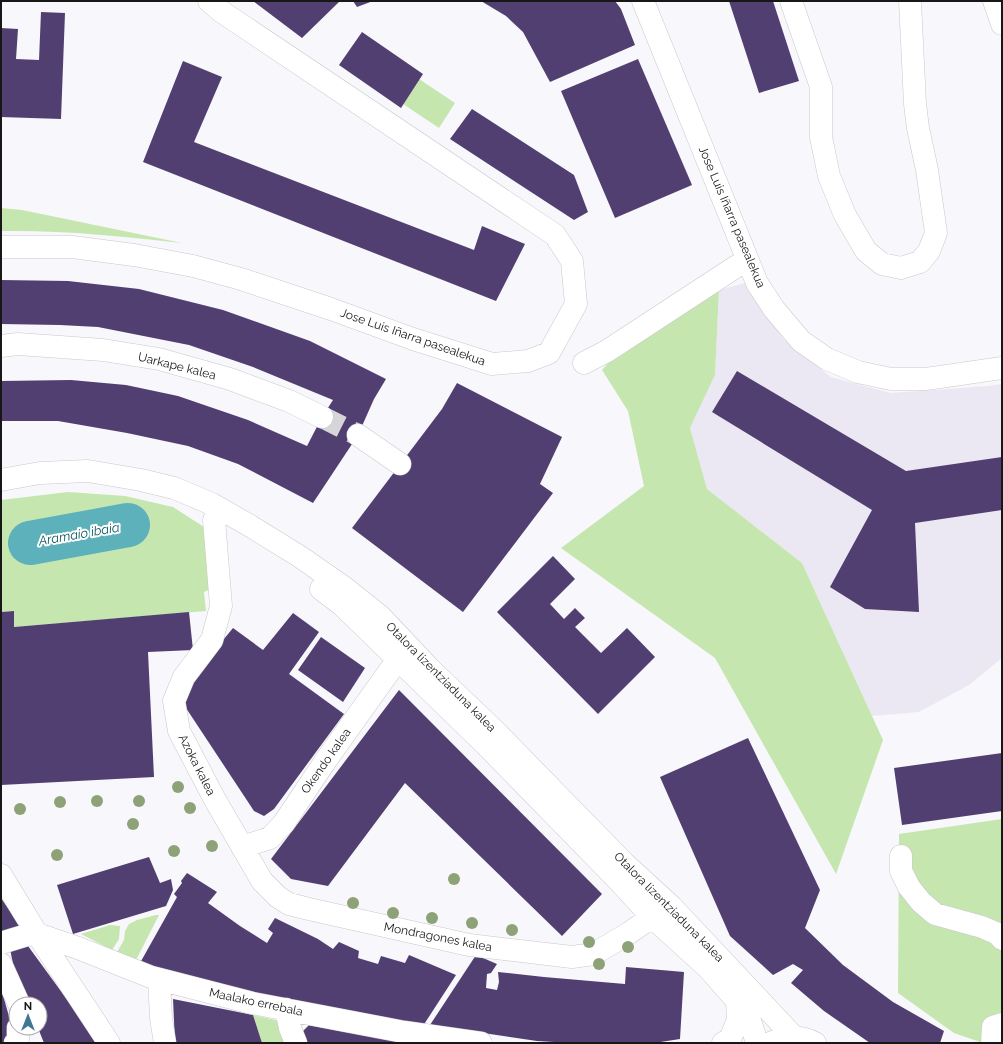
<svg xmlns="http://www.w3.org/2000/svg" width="1003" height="1044" font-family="Raleway,sans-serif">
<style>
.built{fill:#ece8f3}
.green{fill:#c6e6af}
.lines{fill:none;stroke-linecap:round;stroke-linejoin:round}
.river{stroke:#5db1bb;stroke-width:44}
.building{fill:#523f71}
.street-tunnel{stroke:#d6d5d9;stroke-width:22;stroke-dasharray:22 11;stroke-linecap:butt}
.street-casing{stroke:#c9c8cb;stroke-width:23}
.secondary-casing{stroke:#c9c8cb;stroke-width:23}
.street{stroke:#fff;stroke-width:22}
.secondary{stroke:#fff;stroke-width:22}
.tree{fill:#8ea278}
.labels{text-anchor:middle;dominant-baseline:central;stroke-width:4;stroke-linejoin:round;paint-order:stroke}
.street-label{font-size:12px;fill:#171718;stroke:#fff}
.water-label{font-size:13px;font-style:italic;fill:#0c575e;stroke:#fff}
</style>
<rect width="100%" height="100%" fill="#f8f7fb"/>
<path class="built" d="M 745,283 L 784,340 L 831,377 L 891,393 L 988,386 L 1002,384 L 1002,658 L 969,685 L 919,712 L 872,716 L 802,563 L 707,489 L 690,428 L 715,375 L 719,290 Z"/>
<path class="green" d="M 419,79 L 455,103 L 439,128 L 403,104 Z
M 1,208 L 22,210 L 182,243 C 121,236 62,230 1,231 Z
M 719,290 L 715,375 L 690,428 L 707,489 L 802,563 L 883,740 L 836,874 L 715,658 L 561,548 L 644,486 L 628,411 L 602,370 L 637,330 Z
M 68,492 L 125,496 L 173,507 L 204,527 L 211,589 L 204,592 L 206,611 L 14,627 L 14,611 L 1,612 L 1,500 Z
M 1002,819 L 1002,1043 L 983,1043 L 954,1033 L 898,993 L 899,834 Z
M 156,915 L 159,915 L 136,960 L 117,952 L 124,940 L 125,931 L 129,924 L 137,920 Z
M 110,925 L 120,926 L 119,939 L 112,950 L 81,934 Z
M 253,1015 L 280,1021 L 287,1043 L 262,1043 Z"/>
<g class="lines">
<path class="river" d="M 30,543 L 128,525"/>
</g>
<path class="building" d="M 253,1 L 340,1 L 302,38 Z
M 353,1 L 373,1 L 357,7 Z
M 481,1 L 615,1 L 621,9 L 635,45 L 550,82 L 523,32 L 506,16 Z
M 729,1 L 773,1 L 799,81 L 759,93 Z
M 41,12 L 65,13 L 61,119 L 1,117 L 1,28 L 18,29 L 16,59 L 39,60 Z
M 362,32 L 423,74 L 401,108 L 339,65 Z
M 638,59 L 692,185 L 615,218 L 561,91 Z
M 183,61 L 222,77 L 194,142 L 474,250 L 482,226 L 525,244 L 496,301 L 143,162 Z
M 472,109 L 574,175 L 588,212 L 574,220 L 450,139 Z
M 1,280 L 68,281 L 139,289 L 223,310 L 310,341 L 386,379 L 374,399 L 358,435 L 313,503 L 238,464 L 188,446 L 127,433 L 58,421 L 1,421 L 1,381 L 71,380 L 126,385 L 178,396 L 248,420 L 307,446 L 322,417 L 333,400 L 253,367 L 189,345 L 98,327 L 60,325 L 1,324 Z
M 737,371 L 906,471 L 1002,457 L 1002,510 L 915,523 L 919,612 L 865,609 L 830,587 L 872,510 L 712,412 Z
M 457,383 L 562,437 L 540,484 L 553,493 L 463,612 L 352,528 L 442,409 Z
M 553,556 L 575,579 L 550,604 L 564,619 L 575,608 L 585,618 L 575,627 L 601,653 L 627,628 L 655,657 L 598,714 L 497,612 Z
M 14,611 L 14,627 L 189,612 L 193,650 L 148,652 L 154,777 L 1,785 L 1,612 Z
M 293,613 L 319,632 L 289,674 L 344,714 L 274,809 L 264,816 L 254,811 L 186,708 L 182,700 L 187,684 L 233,628 L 263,650 Z
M 321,637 L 365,668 L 343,702 L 298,670 Z
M 399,690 L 602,894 L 562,936 L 405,783 L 328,886 L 291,879 L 271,859 Z
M 748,738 L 820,890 L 805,928 L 843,965 L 893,1002 L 944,1031 L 940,1043 L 870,1043 L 824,1011 L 791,983 L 803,970 L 793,964 L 773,975 L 730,936 L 660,777 Z
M 1002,753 L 1002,811 L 902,825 L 894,768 Z
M 149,857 L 160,883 L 171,879 L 173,890 L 166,906 L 73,934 L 57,885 Z
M 187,873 L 217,892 L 208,903 L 240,926 L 267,943 L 273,933 L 268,929 L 275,918 L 318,939 L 333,949 L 339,942 L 359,951 L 358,958 L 378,964 L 381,956 L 405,963 L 409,955 L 456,975 L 421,1029 L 288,1002 L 140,963 L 177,897 L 174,894 L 182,883 L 181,881 Z
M 1,898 L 21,927 L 1,934 Z
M 28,946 L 71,1005 L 97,1043 L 44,1043 L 38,1028 L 40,1028 L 40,1004 L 28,1004 L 15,973 L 11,954 L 10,947 Z
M 476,955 L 497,964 L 491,973 L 487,974 L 486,988 L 497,990 L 499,982 L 498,972 L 544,977 L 625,984 L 626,967 L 684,972 L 680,1039 L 654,1043 L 571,1043 L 537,1041 L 430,1025 Z
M 1,988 L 10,1020 L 8,1042 L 7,1043 L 1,1043 Z
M 173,999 L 253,1015 L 262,1043 L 175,1043 Z
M 309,1025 L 345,1032 L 414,1042 L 414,1043 L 300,1043 L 297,1037 Z"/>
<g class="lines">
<path class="street-tunnel" d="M 322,417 L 358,435"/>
<defs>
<path id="street" d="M 643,1 L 757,283 L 774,309 L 801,341 L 827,359 L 858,372 L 891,379 L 926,379 L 1002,368
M 791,1 L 821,87 L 821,137 L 829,176 L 845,215 L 866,251 L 882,264 L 901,268 L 920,262 L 929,251 L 936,233 L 927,170 L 918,128 L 915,104 L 910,1
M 994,1 L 1002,24
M 1,247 L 72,247 L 134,255 L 193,266 L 241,279 L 331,309 L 413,339 L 492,364 L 528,361 L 549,353 L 576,304 L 572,261 L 555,235 L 222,12 L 209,1
M 1,346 L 18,344 L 103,350 L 159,359 L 230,379 L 289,401 L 322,417
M 584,363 L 607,351 L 737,266
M 358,435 L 400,464
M 1,480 L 40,473 L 88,471 L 141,480 L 174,488 L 212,504 L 252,527 L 299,556 L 345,588 L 380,616 L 430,669 L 494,730 L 624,863 L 671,906 L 794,1037
M 214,520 L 221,606 L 212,640 L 184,677 L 174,701 L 179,731 L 214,798 L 262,881 L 278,897 L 289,904 L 309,909 L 469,945 L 572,957 L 594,954 L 629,933 L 652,917
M 321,589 L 342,605 L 485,744 L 618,880 L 652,917 L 707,967 L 737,1001 L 748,1014 L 757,1043
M 242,847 L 270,838 L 284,823 L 324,763 L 398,659
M 901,856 L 901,871 L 909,887 L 921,902 L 935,914 L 982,927 L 998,934 L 1002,939
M 1,875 L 37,934 L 109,1043
M 1,943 L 27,935 L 37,934 L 78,948 L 151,977 L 252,1003 L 404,1032 L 481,1043
M 1,964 L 19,1004
M 159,979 L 161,1018 L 165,1043
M 286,1009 L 290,1028 L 296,1043
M 15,1043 L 18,1039 L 18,1028
M 723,1043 L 730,1039 L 738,1020 L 737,1001
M 992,1043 L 993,1027 L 1002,1024"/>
<path id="secondary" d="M 770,1043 C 786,1036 799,1035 815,1043"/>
</defs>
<use href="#street" class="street-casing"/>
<use href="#secondary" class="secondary-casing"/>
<use href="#street" class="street"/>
<use href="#secondary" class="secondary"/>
</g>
<g class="tree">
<circle cx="178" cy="787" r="6"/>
<circle cx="97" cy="801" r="6"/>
<circle cx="139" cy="801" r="6"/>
<circle cx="60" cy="802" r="6"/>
<circle cx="190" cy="808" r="6"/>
<circle cx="20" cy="809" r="6"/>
<circle cx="133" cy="824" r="6"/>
<circle cx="212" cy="846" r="6"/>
<circle cx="174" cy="851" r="6"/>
<circle cx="57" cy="855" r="6"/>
<circle cx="454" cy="879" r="6"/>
<circle cx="353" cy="903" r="6"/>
<circle cx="393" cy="913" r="6"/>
<circle cx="432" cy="918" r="6"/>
<circle cx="472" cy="923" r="6"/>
<circle cx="512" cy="930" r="6"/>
<circle cx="589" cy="942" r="6"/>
<circle cx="628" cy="947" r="6"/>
<circle cx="599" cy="964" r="6"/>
</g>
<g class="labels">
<g class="street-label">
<text transform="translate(732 217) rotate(67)">Jose Luis Iñarra pasealekua</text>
<text transform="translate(413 337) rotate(19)">Jose Luis Iñarra pasealekua</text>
<text transform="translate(177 366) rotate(14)">Uarkape kalea</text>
<text transform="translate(441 677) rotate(45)">Otalora lizentziaduna kalea</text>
<text transform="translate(326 761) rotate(-55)">Okendo kalea</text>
<text transform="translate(197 765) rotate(63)">Azoka kalea</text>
<text transform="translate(669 907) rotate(45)">Otalora lizentziaduna kalea</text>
<text transform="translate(438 937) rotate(11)">Mondragones kalea</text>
<text transform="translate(256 1002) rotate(12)">Maalako errebala</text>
</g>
<g class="water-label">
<text transform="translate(79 534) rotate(-10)">Aramaio ibaia</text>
</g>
</g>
<rect width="1003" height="1044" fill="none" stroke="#171718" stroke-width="4"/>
<g transform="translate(28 1016)"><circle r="19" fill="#ffffff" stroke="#a2a2a3"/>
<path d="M0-3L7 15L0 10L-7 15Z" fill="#3d7890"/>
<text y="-6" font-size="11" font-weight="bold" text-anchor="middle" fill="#171718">N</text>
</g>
</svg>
